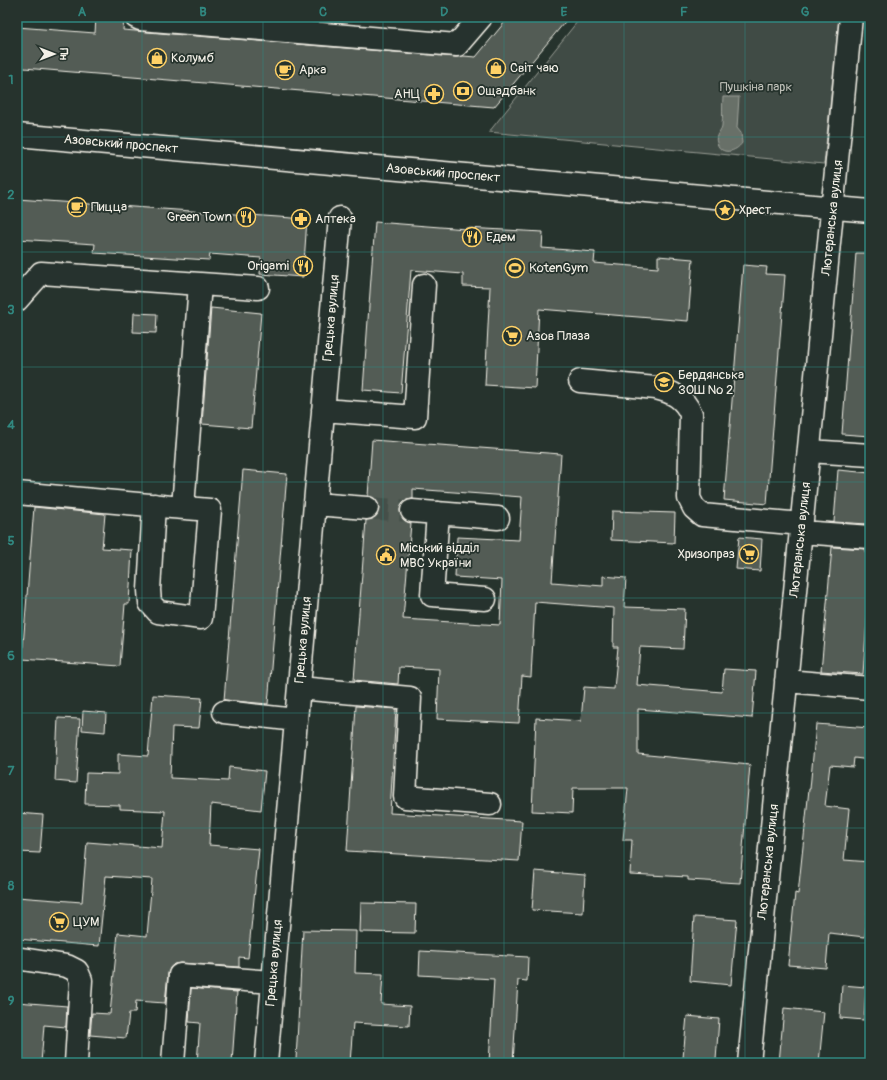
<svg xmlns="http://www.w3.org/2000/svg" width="887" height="1080" font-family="Pangolin,sans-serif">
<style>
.green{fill:#414b45;stroke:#9a9e96}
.water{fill:#676f68;stroke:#9fa39b}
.building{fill:#525c55;stroke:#f4f1e8;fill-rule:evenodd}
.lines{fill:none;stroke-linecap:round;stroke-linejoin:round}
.minor-tunnel{stroke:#455049;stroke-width:22;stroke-dasharray:22 11;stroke-linecap:butt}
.minor-casing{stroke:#f4f1e8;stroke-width:25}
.minor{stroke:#26332d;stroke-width:22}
.grid{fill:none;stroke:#318880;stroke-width:1;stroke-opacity:0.55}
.labels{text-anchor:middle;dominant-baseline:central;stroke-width:3.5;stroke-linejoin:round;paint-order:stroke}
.poi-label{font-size:13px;fill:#f4f1e8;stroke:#26332d;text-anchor:start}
.park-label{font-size:13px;fill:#bebfb7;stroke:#26332d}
.street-label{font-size:13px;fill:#f4f1e8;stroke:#26332d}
.neatline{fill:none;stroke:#318880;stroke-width:1.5}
.grid-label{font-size:13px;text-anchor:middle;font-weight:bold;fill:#318880}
</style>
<rect width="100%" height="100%" fill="#26332d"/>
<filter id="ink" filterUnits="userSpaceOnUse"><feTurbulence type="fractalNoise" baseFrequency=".025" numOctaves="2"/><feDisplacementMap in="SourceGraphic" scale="8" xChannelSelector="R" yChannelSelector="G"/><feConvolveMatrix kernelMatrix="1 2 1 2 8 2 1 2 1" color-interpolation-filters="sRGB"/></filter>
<g filter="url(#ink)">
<path class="green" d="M 581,17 L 839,17 L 824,164 L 489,132 Z"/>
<path class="water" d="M 723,97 L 739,97 L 737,128 L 741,133 L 742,143 C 736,152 721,156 717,143 C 714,135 721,132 722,126 C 723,116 722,106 723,97 Z"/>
<path class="building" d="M 96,17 L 124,17 L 123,30 L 456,57 L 463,56 L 476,57 L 509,17 L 569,17 L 494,107 L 24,68 L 17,66 L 17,27 L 95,33 Z
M 17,199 L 307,219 L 303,277 L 260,274 L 261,258 L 210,254 L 209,260 L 94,253 L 95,244 L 17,239 Z
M 375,222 L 466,229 L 466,228 L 543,232 L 542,248 L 595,252 L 594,263 L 658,268 L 658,256 L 693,259 L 688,321 L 539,309 L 535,388 L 485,385 L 490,287 L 463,286 L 463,274 L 411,270 L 401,393 L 363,390 Z
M 856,253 L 870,253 L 870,436 L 842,434 Z
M 743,265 L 767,267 L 766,274 L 785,275 L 767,504 L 724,500 Z
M 211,308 L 261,313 L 251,428 L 202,424 Z
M 134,313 L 157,314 L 156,333 L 133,332 Z
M 372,440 L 561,454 L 552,582 L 603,586 L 603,576 L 626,578 L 624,607 L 685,609 L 683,649 L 640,647 L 637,685 L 722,692 L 724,669 L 756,671 L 752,718 L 638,709 L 638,754 L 750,765 L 740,883 L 688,880 L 688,877 L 630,874 L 632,840 L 623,840 L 628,788 L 573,788 L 572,813 L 532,811 L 536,718 L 581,721 L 584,687 L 614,689 L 618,647 L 613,647 L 614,608 L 535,602 L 531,677 L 522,676 L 519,723 L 437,719 L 439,669 L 399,667 L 398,684 L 354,680 L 366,520 L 373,519 L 377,515 L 379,509 L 378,502 L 374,498 L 368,496 ZM 413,489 L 522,497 L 519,540 L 457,537 L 455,577 L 502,580 L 500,625 L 403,619 L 411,523 L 405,521 L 401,517 L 400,510 L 402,504 L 406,500 L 413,499 Z
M 243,470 L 287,474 L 268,704 L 224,700 Z
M 838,470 L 870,473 L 870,514 L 869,514 L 868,524 L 834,522 Z
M 34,507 L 105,514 L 102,548 L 132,550 L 129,604 L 125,604 L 120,666 L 22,659 Z
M 612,511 L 675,513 L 674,543 L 611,540 Z
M 739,537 L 762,539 L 760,571 L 736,569 Z
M 832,547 L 866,549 L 866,554 L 870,555 L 870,580 L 863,674 L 821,671 Z
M 153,695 L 202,698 L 199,728 L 172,727 L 170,778 L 228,781 L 229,767 L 265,771 L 261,810 L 211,804 L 209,845 L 259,849 L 248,958 L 239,957 L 239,967 L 181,963 L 174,964 L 170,968 L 168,974 L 165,1003 L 136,1001 L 135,1013 L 129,1013 L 126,1038 L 90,1035 L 92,1013 L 110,1014 L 118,933 L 147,936 L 152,879 L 106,876 L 99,946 L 17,939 L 17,897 L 82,902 L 87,842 L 162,848 L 165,811 L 120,809 L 120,805 L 85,804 L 86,773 L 118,774 L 118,754 L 148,756 Z
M 356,706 L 396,709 L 390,813 L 522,821 L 519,861 L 347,851 Z
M 83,711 L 106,713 L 105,732 L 82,730 Z
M 58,718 L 80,719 L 76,783 L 55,781 Z
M 816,724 L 870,728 L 870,760 L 854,758 L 853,767 L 830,765 L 825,806 L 849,809 L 844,860 L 870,862 L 870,882 L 865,937 L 829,933 L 826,968 L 788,965 L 795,893 L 798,894 L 809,789 L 810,789 Z
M 17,813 L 43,815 L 40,853 L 17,852 Z
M 535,871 L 585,875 L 583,913 L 532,910 Z
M 361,903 L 416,904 L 415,933 L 360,932 Z
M 694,917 L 737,920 L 731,985 L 690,981 Z
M 303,930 L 356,931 L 355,973 L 383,974 L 381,1004 L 410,1006 L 409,1026 L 353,1023 L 350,1063 L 296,1060 Z
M 420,951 L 528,957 L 527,981 L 518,980 L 513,1063 L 489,1063 L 494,979 L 419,975 Z
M 842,985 L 866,987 L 864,1020 L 840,1018 Z
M 191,988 L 237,992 L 232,1063 L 197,1063 L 200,1023 L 189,1022 Z
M 17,1002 L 67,1006 L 66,1027 L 44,1025 L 41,1063 L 17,1063 Z
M 784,1008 L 824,1012 L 819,1063 L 779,1063 Z
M 687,1016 L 719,1019 L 716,1060 L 683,1058 Z"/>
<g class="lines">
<path class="minor-tunnel" d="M 367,508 L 412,511"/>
<defs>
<path id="minor" d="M 136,17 L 140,19 L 457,45 L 481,17
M 17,135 L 870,211
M 17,300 L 41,273 L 258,288
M 580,381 L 656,388 C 673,392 684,398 691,414 L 689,498 L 694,508 L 702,515 L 802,524
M 323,410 L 415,417 L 424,285
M 809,451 L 870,455
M 17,493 C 81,499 146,505 210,510 L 201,618 L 158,612 L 150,603 L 149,590 L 154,505
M 315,504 L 367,508
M 183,507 L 200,284
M 412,511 L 498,518
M 438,513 L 432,595 L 485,599
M 801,532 L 870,537
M 786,681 L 870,688
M 299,688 L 410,698 L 405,797 L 490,804
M 224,712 L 296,720
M 22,959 L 67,966 L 77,971 L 81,980 L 76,1063
M 173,1063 L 180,975 L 273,982
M 266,1063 L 340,218
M 749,1063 L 851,17"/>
</defs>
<use href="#minor" class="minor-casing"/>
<use href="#minor" class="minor"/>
</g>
</g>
<path class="grid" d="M 142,17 L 142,1063M 263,17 L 263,1063M 383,17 L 383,1063M 504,17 L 504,1063M 624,17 L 624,1063M 745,17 L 745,1063M 17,137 L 870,137M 17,252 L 870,252M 17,367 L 870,367M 17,482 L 870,482M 17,598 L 870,598M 17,713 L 870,713M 17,828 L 870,828M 17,943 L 870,943"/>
<defs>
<symbol id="shop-ring" viewBox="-11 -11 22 22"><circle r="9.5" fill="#26332d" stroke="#ffd166" stroke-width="1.5"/><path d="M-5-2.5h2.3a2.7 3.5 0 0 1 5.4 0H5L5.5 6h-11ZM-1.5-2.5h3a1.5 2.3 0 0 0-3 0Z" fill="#ffd166"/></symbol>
<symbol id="cafe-ring" viewBox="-11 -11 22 22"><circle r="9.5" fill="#26332d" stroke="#ffd166" stroke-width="1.5"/><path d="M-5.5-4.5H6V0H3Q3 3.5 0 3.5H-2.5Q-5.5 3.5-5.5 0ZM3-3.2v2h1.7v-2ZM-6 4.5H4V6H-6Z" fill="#ffd166"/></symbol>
<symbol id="bank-ring" viewBox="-11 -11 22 22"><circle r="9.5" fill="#26332d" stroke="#ffd166" stroke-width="1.5"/><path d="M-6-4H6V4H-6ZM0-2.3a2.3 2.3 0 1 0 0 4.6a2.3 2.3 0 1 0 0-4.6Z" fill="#ffd166"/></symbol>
<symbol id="pharmacy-ring" viewBox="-11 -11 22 22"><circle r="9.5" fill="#26332d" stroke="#ffd166" stroke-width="1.5"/><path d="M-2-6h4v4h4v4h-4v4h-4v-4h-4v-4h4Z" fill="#ffd166"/></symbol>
<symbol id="sight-ring" viewBox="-11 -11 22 22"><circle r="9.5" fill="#26332d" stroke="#ffd166" stroke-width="1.5"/><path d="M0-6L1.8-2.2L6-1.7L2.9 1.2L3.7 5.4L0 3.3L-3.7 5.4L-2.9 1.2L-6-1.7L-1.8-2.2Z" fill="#ffd166"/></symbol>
<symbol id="restaurant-ring" viewBox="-11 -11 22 22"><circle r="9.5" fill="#26332d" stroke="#ffd166" stroke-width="1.5"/><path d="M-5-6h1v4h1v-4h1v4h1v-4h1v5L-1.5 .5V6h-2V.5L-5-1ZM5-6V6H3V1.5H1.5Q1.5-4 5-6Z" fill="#ffd166"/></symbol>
<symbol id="stadium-ring" viewBox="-11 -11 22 22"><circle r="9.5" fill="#26332d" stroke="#ffd166" stroke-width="1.5"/><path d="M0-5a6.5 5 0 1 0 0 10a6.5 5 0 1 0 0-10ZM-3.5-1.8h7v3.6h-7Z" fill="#ffd166"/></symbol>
<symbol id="supermarket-ring" viewBox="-11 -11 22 22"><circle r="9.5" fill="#26332d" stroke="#ffd166" stroke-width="1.5"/><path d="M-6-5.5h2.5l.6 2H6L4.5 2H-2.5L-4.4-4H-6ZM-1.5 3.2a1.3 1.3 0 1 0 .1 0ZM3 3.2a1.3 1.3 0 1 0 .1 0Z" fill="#ffd166"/></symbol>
<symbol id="school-ring" viewBox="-11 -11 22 22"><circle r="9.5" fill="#26332d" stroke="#ffd166" stroke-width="1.5"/><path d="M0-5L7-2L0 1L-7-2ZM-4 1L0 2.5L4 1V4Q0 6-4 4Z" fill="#ffd166"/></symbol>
<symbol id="civic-ring" viewBox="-11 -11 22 22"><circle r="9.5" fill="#26332d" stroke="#ffd166" stroke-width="1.5"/><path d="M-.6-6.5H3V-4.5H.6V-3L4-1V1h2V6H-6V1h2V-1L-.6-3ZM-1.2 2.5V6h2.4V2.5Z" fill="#ffd166"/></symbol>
</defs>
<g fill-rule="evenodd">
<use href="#shop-ring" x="146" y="47" width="22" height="22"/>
<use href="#shop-ring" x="485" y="57" width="22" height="22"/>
<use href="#cafe-ring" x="274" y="59" width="22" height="22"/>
<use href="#bank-ring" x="452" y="80" width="22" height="22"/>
<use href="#pharmacy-ring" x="423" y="83" width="22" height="22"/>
<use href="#cafe-ring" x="66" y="196" width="22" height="22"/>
<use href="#sight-ring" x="714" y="199" width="22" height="22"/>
<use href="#restaurant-ring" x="235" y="206" width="22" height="22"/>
<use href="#pharmacy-ring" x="290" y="208" width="22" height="22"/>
<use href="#restaurant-ring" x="461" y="226" width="22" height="22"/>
<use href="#restaurant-ring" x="292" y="255" width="22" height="22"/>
<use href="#stadium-ring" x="504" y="257" width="22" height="22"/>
<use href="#supermarket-ring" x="501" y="325" width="22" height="22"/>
<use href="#school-ring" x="653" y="371" width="22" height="22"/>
<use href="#supermarket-ring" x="738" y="543" width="22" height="22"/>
<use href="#civic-ring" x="375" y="544" width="22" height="22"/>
<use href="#supermarket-ring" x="48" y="911" width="22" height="22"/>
</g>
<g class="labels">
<g class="poi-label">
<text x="171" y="58">Колумб</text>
<text x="510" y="68">Світ чаю</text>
<text x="299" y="70">Арка</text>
<text x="477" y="91">Ощадбанк</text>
<text x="420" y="94" text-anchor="end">АНЦ</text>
<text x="91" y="207">Пицца</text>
<text x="739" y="210">Хрест</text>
<text x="232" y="217" text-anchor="end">Green Town</text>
<text x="315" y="219">Аптека</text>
<text x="486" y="237">Едем</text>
<text x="289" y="266" text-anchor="end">Origami</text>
<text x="529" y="268">KotenGym</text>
<text x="526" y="336">Азов Плаза</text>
<text x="678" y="375">Бердянська<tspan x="678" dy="15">ЗОШ № 2</tspan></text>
<text x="400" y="548">Міський відділ<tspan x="400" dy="15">МВС України</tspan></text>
<text x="735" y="554" text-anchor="end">Хризопраз</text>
<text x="73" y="922">ЦУМ</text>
</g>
<g class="park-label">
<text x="756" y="87">Пушкіна парк</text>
</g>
<g class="street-label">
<text transform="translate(121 144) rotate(5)">Азовський проспект</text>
<text transform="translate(443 173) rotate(5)">Азовський проспект</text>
<text transform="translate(832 218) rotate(-84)">Лютеранська вулиця</text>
<text transform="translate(331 318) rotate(-85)">Грецька вулиця</text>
<text transform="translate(800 540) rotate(-84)">Лютеранська вулиця</text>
<text transform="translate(303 640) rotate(-85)">Грецька вулиця</text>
<text transform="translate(768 862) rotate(-84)">Лютеранська вулиця</text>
<text transform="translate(274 963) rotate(-85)">Грецька вулиця</text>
</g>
</g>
<rect width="887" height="1080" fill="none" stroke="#26332d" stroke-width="44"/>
<g transform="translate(54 54) rotate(90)" stroke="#26332d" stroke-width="3" paint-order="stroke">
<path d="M0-3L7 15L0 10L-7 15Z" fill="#f4f1e8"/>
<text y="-6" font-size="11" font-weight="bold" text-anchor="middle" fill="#f4f1e8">Пн</text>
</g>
<rect x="22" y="22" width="843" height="1036" class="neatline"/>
<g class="grid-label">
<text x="82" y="16">A</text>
<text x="203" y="16">B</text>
<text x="323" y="16">C</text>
<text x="444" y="16">D</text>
<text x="564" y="16">E</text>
<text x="684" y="16">F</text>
<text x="805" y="16">G</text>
<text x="11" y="84">1</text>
<text x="11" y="199">2</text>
<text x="11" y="314">3</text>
<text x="11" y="429">4</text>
<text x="11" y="545">5</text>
<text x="11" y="660">6</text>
<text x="11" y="775">7</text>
<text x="11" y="890">8</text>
<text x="11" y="1005">9</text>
</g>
</svg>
